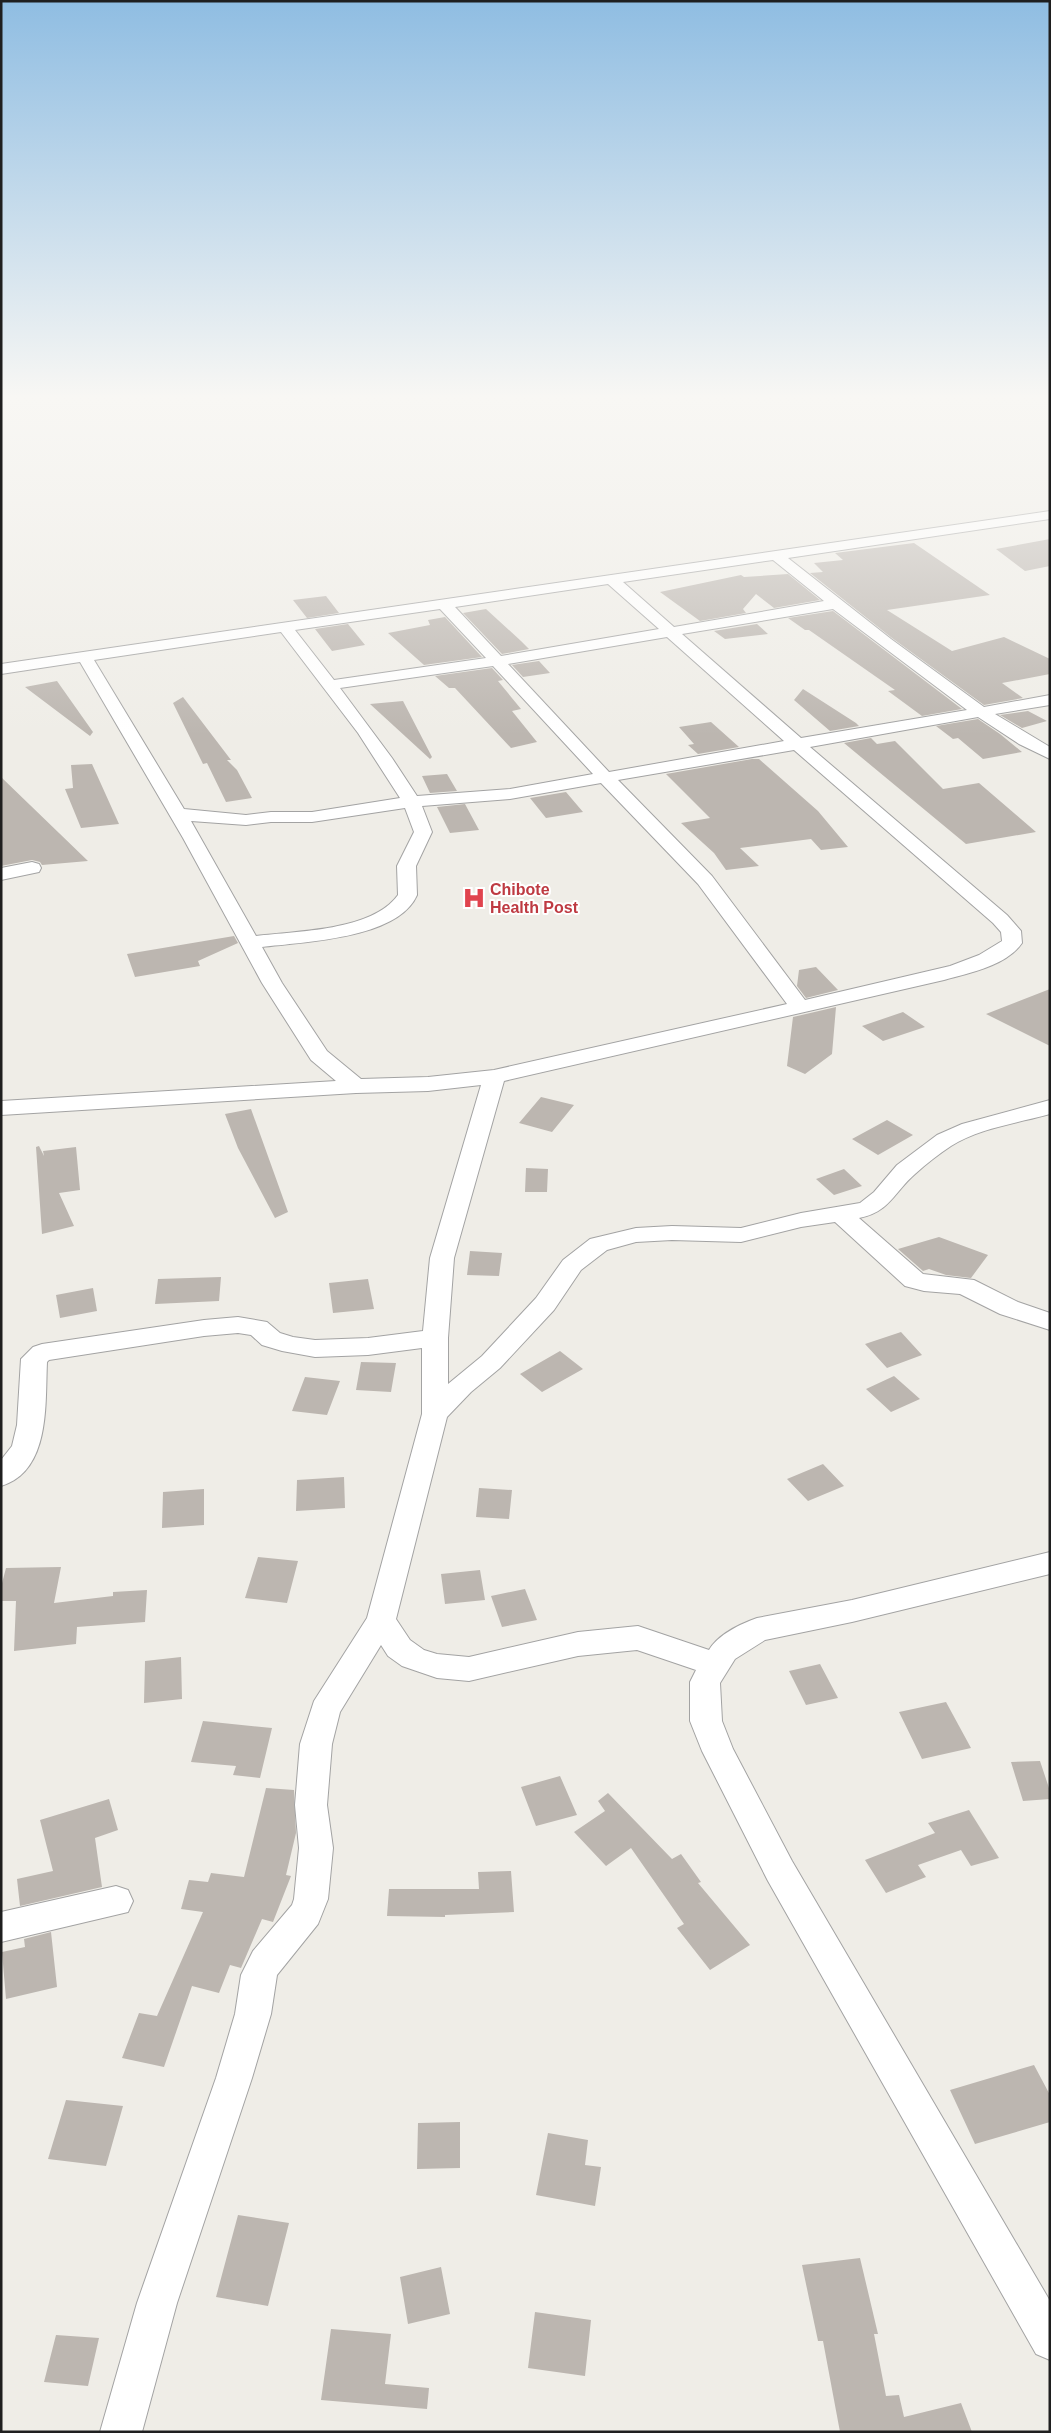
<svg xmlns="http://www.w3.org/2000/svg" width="1051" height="2433" font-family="Arial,sans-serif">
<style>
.building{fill:#bcb6b0}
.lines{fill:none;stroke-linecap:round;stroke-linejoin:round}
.minor-casing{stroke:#a3a3a3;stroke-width:2}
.minor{fill:#fff;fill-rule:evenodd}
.labels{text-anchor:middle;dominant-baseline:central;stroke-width:4;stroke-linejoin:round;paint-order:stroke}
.health-label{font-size:16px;font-weight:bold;fill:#be3a42;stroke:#fff;text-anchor:start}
</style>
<rect width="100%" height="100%" fill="#efede7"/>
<path class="building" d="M 1050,539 L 1050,566 L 1025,571 L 996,549 Z
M 914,543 L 990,595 L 887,610 L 952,651 L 1004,637 L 1050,659 L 1050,674 L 1002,683 L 1023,698 L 984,705 L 892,638 L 810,573 L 823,572 L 814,563 L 843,560 L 835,553 Z
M 788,574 L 820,600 L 774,608 L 756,594 L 743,609 L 746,613 L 700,621 L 660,592 L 741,575 L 744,577 Z
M 326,596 L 339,613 L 307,618 L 293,600 Z
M 486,609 L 521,641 L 529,649 L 502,654 L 463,613 Z
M 833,611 L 962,709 L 922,716 L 888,691 L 895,690 L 809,630 L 805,630 L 788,618 Z
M 445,617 L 482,657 L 424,665 L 388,633 L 430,625 L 428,620 Z
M 348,624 L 365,645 L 332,651 L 315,629 Z
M 757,624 L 768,634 L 725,639 L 714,631 Z
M 539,661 L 550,673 L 523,677 L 512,665 Z
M 492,668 L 503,680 L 498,681 L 521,709 L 512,711 L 537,742 L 511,748 L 455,688 L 449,688 L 435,676 Z
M 57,681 L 93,732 L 90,736 L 25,687 Z
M 803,689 L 856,723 L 859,726 L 830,731 L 794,700 Z
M 183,697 L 231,760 L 227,760 L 237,770 L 252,798 L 226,802 L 207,763 L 203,764 L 173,703 Z
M 403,701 L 432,757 L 430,759 L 370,704 Z
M 1028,711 L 1047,721 L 1022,728 L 1000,715 Z
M 978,719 L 1000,734 L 1022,752 L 983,759 L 958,738 L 953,739 L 936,726 Z
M 711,722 L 739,747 L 698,754 L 688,745 L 694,744 L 679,727 Z
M 871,738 L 877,744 L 895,741 L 943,789 L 979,783 L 1036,832 L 966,844 L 844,743 Z
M 752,759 L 759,759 L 818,811 L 848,847 L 821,850 L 811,839 L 740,848 L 759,866 L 726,870 L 714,853 L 681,823 L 710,818 L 666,774 Z
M 92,764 L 119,824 L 81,828 L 65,789 L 73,788 L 71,765 Z
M 447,774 L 457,791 L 430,793 L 422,776 Z
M 1,777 L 88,861 L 42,865 L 40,862 L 32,860 L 1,866 Z
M 566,792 L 583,812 L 546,818 L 530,798 Z
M 465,804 L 479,830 L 450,833 L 437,807 Z
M 234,936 L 238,943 L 198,961 L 200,966 L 135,977 L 127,954 Z
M 816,967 L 838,990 L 806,998 L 797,986 L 799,970 Z
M 1050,989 L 1050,1046 L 986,1014 Z
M 836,1007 L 832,1054 L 805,1074 L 787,1066 L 793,1017 Z
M 903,1012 L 925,1027 L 883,1041 L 862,1026 Z
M 541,1097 L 574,1105 L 552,1132 L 519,1123 Z
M 251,1109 L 288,1212 L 275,1218 L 238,1148 L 225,1114 Z
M 887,1120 L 913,1135 L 878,1155 L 852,1139 Z
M 39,1146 L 44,1156 L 43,1151 L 76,1147 L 80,1190 L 59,1193 L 74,1226 L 42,1234 L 36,1147 Z
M 526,1168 L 548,1169 L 547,1192 L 525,1192 Z
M 844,1169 L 862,1186 L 834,1195 L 816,1179 Z
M 939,1237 L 988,1255 L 971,1278 L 946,1275 L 929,1269 L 923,1271 L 898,1249 Z
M 470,1251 L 502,1253 L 499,1276 L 467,1275 Z
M 221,1277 L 219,1301 L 155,1304 L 158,1279 Z
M 368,1279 L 374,1309 L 333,1313 L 329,1283 Z
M 93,1288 L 97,1311 L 60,1318 L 56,1295 Z
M 901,1332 L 922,1355 L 887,1368 L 865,1344 Z
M 560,1351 L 583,1369 L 542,1392 L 520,1374 Z
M 361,1362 L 396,1363 L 391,1392 L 356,1390 Z
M 894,1376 L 920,1399 L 891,1412 L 866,1389 Z
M 305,1377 L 340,1381 L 327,1415 L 292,1411 Z
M 823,1464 L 844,1486 L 808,1501 L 787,1479 Z
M 344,1477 L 345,1508 L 296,1511 L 297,1480 Z
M 479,1488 L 512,1490 L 509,1519 L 476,1517 Z
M 204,1489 L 204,1525 L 162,1528 L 163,1492 Z
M 258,1557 L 298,1561 L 287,1603 L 245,1598 Z
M 61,1567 L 54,1603 L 113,1596 L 113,1592 L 147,1590 L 145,1622 L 77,1627 L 76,1644 L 14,1651 L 16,1601 L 1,1601 L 1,1587 L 6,1568 Z
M 480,1570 L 485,1600 L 445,1604 L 441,1574 Z
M 525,1589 L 537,1620 L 502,1627 L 491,1596 Z
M 181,1657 L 182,1699 L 144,1703 L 145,1661 Z
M 820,1664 L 838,1698 L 806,1705 L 789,1671 Z
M 946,1702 L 971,1748 L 922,1759 L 899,1712 Z
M 203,1721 L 272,1728 L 260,1778 L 233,1775 L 236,1766 L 191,1762 Z
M 1040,1761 L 1050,1791 L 1050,1799 L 1023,1801 L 1011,1762 Z
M 560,1776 L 577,1815 L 536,1826 L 521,1787 Z
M 266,1788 L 294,1790 L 296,1833 L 286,1875 L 291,1876 L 273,1922 L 262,1919 L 241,1968 L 230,1965 L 219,1993 L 192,1986 L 164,2067 L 122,2058 L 139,2013 L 157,2016 L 203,1912 L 181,1909 L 189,1880 L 208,1882 L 211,1873 L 244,1877 Z
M 608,1793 L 672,1859 L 681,1854 L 701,1882 L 698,1883 L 750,1945 L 710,1970 L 677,1928 L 684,1924 L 631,1848 L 606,1866 L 574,1832 L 605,1811 L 598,1801 Z
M 109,1799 L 118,1830 L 95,1838 L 102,1887 L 20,1906 L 17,1879 L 53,1871 L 40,1820 Z
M 969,1810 L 999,1858 L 971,1866 L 961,1850 L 918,1865 L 926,1877 L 886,1893 L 865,1860 L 935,1833 L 928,1823 Z
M 511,1871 L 514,1912 L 445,1915 L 445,1917 L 387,1916 L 389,1889 L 479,1889 L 478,1872 Z
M 51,1932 L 57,1987 L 6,1999 L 2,1952 L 25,1947 L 24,1939 Z
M 1034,2065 L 1050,2095 L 1050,2122 L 975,2144 L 950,2090 Z
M 66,2100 L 123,2106 L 106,2166 L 48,2159 Z
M 460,2122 L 460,2168 L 417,2169 L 418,2123 Z
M 548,2133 L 588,2140 L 585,2165 L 601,2167 L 595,2206 L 536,2195 Z
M 238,2215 L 289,2223 L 268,2306 L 216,2297 Z
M 860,2258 L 878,2334 L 874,2334 L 886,2396 L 899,2395 L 904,2417 L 961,2403 L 972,2432 L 840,2432 L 823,2341 L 818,2341 L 802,2265 Z
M 441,2267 L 450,2314 L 408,2324 L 400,2277 Z
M 535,2312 L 591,2320 L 585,2376 L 528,2368 Z
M 331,2329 L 391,2334 L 385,2384 L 429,2388 L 427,2409 L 321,2400 Z
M 56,2335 L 99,2338 L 88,2386 L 44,2382 Z"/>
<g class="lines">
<defs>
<path id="minor" d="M 1050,511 L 1050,519 L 788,558 L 891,639 L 984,707 L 1050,695 L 1050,705 L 995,714 L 1050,747 L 1050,759 L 1019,744 L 978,717 L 810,747 L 1007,915 L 1021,931 L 1022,943 C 1006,966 969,973 944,980 L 504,1081 L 454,1258 L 448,1338 L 448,1384 L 482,1356 L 536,1298 L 563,1260 L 590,1239 L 636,1228 L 672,1226 L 741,1228 L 801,1213 L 860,1203 L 874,1192 L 897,1165 L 937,1135 L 962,1124 L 1050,1100 L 1050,1114 C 1018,1123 979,1128 951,1146 C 939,1154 926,1164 915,1174 C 894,1192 890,1212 859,1218 L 923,1274 L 974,1280 L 1018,1302 L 1050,1313 L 1050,1330 L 1000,1314 L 960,1294 L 924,1291 L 905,1286 L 835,1222 L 801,1227 L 741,1242 L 672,1240 L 636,1242 L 607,1250 L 581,1270 L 554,1310 L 500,1368 L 471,1392 L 447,1417 L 396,1619 L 410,1640 L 424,1650 L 437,1654 L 469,1657 L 578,1632 L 638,1626 L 709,1650 C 718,1635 740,1624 757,1618 L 852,1600 L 1050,1552 L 1050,1574 L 852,1622 L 765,1640 L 735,1659 L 720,1683 L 722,1721 L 733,1749 L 792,1861 L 1050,2301 L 1050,2360 L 1036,2354 L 768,1881 L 702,1751 L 690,1721 L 690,1682 L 696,1670 L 637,1650 L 578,1656 L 469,1681 L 437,1678 L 402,1666 L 388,1656 L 381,1645 L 340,1712 L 332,1744 L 327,1805 L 333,1848 L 328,1899 L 318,1924 L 277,1975 L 271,2014 L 252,2078 L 177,2303 L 142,2432 L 100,2432 L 137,2303 L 216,2078 L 235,2014 L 241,1975 L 253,1951 L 292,1905 L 294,1899 L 299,1848 L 295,1805 L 300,1744 L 314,1701 L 367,1618 L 422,1414 L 422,1348 L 368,1355 L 315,1357 L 282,1351 L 262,1345 L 251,1335 L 238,1333 L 204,1336 L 49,1360 L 47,1362 C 45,1403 51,1471 1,1486 L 1,1460 L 12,1446 L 17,1425 L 21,1359 L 33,1347 L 42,1344 L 204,1320 L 238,1317 L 267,1322 L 280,1333 L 293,1337 L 315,1340 L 368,1338 L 423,1331 L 430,1258 L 481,1085 L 428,1091 L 356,1093 L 1,1115 L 1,1101 L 336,1081 L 311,1060 L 262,983 L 183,838 L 80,662 L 1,674 L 1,664 ZM 773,560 L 824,601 L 674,627 L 623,582 ZM 608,584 L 659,629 L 501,656 L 455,607 ZM 440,609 L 486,658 L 334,680 L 295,630 ZM 833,609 L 967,710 L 801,738 L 682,634 ZM 281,632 L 358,733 L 400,798 L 312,812 L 271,812 L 246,815 L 184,809 L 94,660 ZM 667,637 L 784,741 L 609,772 L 508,664 ZM 493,666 L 593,774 L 510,789 L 417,796 L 392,758 L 340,688 ZM 794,750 L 993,923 L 1001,932 L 1002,941 L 979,955 L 950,966 L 805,1000 L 712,876 L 618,780 ZM 601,783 L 698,884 L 787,1004 L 494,1070 L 428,1077 L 361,1079 L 327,1051 L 282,983 L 262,947 C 303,942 398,939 417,895 L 416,866 L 432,832 L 422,806 L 510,799 ZM 405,808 L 414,832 L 397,866 L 398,895 C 372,931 297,931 256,936 L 191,821 L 246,825 L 271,822 L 312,822 Z
M 32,862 L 39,864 L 41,868 L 39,872 L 1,880 L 1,868 Z
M 116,1886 L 128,1890 L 133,1901 L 128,1912 L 1,1942 L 1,1912 Z"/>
</defs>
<use href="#minor" class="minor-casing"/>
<use href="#minor" class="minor"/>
</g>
<linearGradient id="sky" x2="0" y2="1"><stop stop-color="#8fbde2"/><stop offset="0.54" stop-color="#f8f7f4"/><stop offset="1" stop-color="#f8f7f4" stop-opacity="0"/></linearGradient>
<rect width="1051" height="735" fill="url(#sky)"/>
<defs>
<symbol id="hospital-bare" viewBox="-9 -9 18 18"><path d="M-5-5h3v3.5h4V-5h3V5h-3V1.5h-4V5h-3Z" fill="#e0444e" stroke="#fff" stroke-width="2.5" paint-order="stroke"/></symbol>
</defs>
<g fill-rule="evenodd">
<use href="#hospital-bare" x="458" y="882" width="32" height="32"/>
</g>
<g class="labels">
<g class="health-label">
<text x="490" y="889">Chibote<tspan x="490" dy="18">Health Post</tspan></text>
</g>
</g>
<rect width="1051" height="2433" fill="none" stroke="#1f1f1f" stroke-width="5"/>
</svg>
